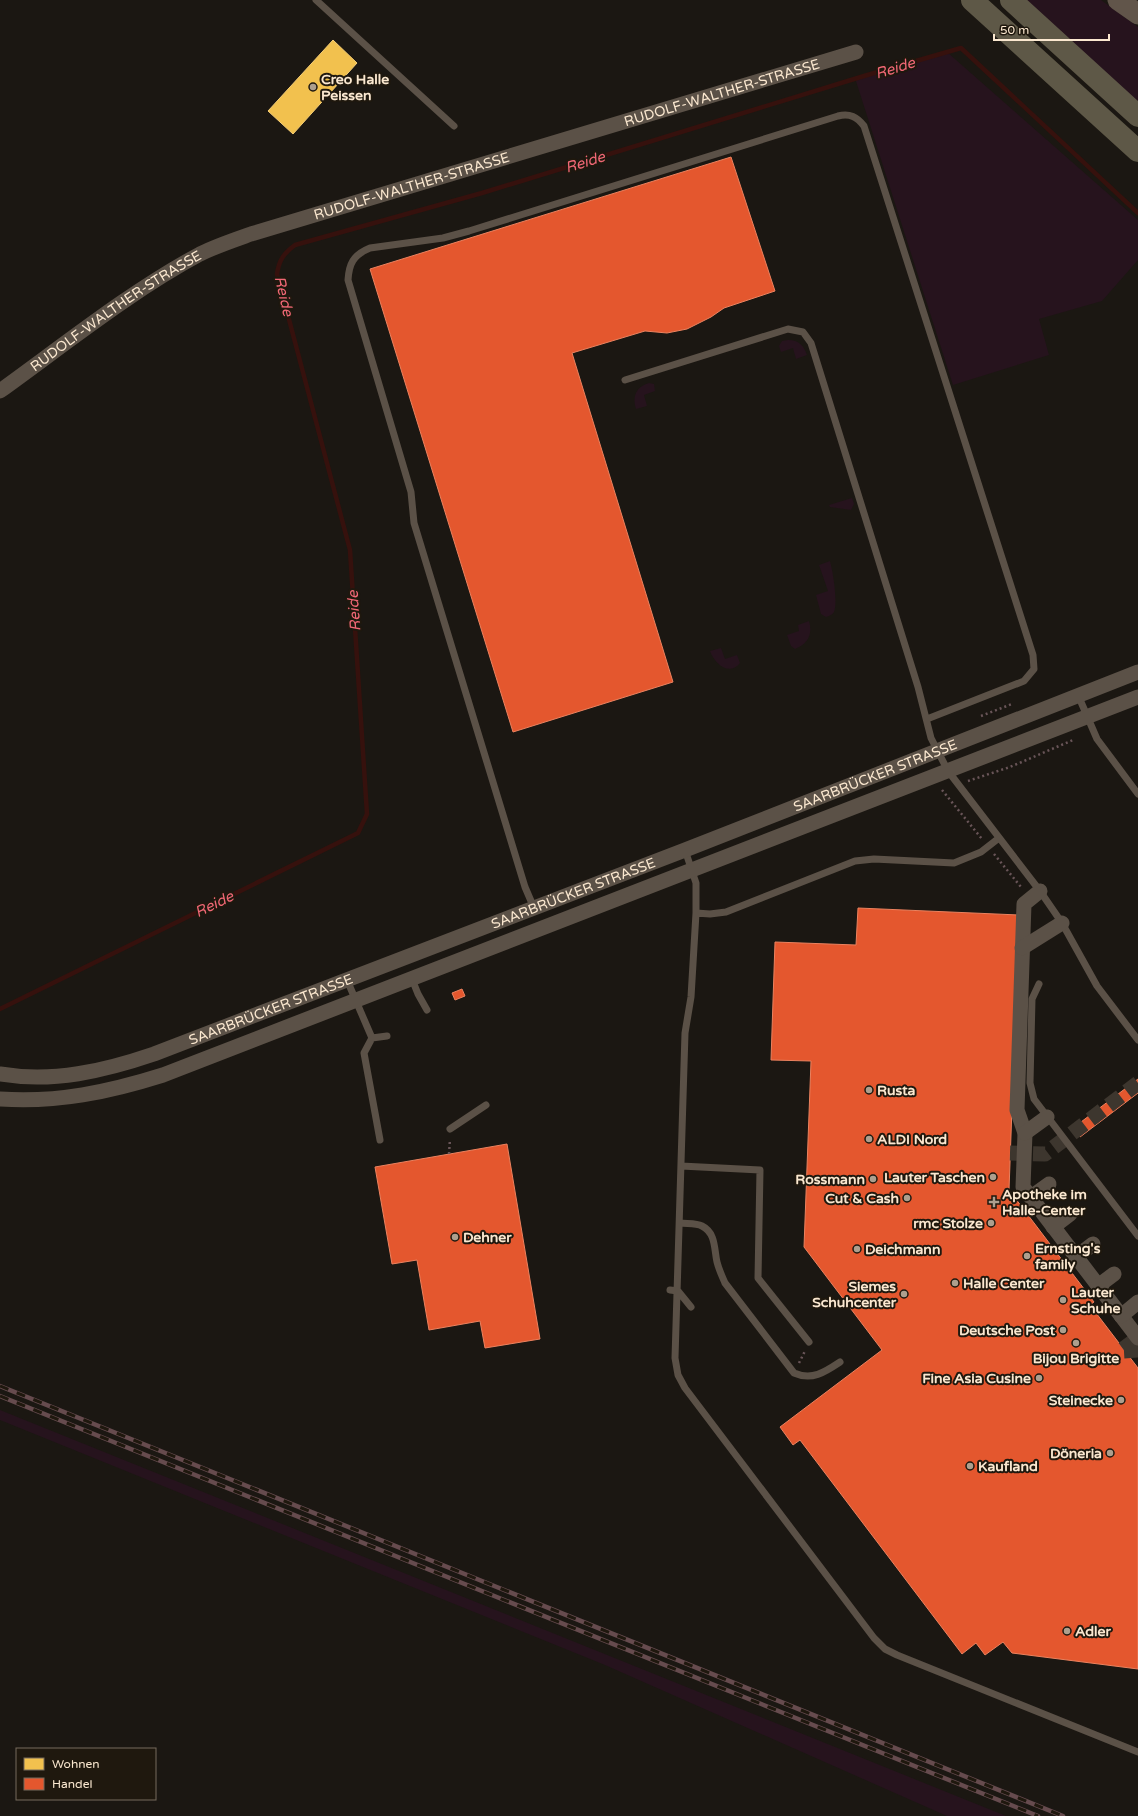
<svg xmlns="http://www.w3.org/2000/svg" width="1138" height="1816" font-family="'Varela Round',sans-serif">
<style>
.green{fill:#26131d}
.homes{fill:#f2c14e;stroke:#f5cd75}
.shops{fill:#e4572e;stroke:#eb825f}
.lines{fill:none;stroke-linecap:round;stroke-linejoin:round}
.stream{stroke:#36110d;stroke-width:4.5}
.street-tunnel{stroke:#3d362e;stroke-width:15;stroke-dasharray:15 8;stroke-linecap:butt}
.path{stroke:#695558;stroke-width:2.5;stroke-dasharray:2 3;stroke-linecap:butt}
.lane{stroke:#5b5147;stroke-width:7}
.street{stroke:#5b5147;stroke-width:15}
.secondary{stroke:#61554a;stroke-width:21}
.primary{stroke:#5e5847;stroke-width:22}
.rail-casing{stroke:#664b4e;stroke-width:4.5}
.rail{stroke:#1f180e;stroke-width:3;stroke-dasharray:9;stroke-linecap:butt}
.poi-dot{fill:#ad9f8e;stroke:#1f180e;stroke-width:1.5}
.labels{text-anchor:middle;dominant-baseline:central;stroke-width:4;stroke-linejoin:round;paint-order:stroke}
.poi-label{font-size:14px;font-weight:bold;fill:#fbe8d0;stroke:#1f180e;text-anchor:start}
.street-label{font-size:14px;fill:#fbe8d0;stroke:#1f180e}
.water-label{font-size:15px;font-style:italic;fill:#f16876;stroke:#1f180e}
</style>
<rect width="100%" height="100%" fill="#1b1712"/>
<path class="green" d="M 1025,0 L 1101,0 L 1138,27 L 1138,106 Z
M 947,52 L 1138,220 L 1138,260 L 1102,301 L 1039,319 L 1049,355 L 953,385 L 855,78 Z
M 788,340 C 799,340 804,346 807,355 L 796,359 L 793,348 L 781,352 L 779,346 L 782,341 Z
M 649,383 L 654,384 L 655,391 L 644,395 L 647,406 L 636,409 C 632,396 636,387 649,383 Z
M 852,498 L 854,504 L 851,510 L 830,507 L 829,505 Z
M 830,561 C 833,572 838,602 834,612 C 832,615 829,616 826,617 L 821,614 L 816,595 L 828,591 L 819,565 Z
M 809,621 C 813,634 808,644 795,649 L 791,646 L 787,635 L 799,631 L 798,625 Z
M 721,648 L 725,659 L 737,655 L 740,663 C 729,677 714,663 710,651 Z
M 0,1410 L 1006,1816 L 947,1816 L 605,1665 L 0,1420 Z"/>
<path class="homes" d="M 333,40 L 357,63 L 293,134 L 268,111 Z"/>
<path class="shops" d="M 731,157 L 775,291 L 724,308 L 711,317 L 687,329 L 667,333 L 645,331 L 572,353 L 673,682 L 513,732 L 370,269 Z
M 858,908 L 1019,915 L 1009,1190 L 1094,1302 L 1090,1305 L 1138,1368 L 1138,1669 L 1012,1653 L 1003,1642 L 985,1655 L 976,1643 L 962,1654 L 800,1440 L 793,1445 L 780,1427 L 882,1350 L 804,1247 L 811,1061 L 771,1060 L 775,942 L 856,945 Z
M 462,989 L 465,996 L 455,1000 L 452,993 Z
M 1138,1079 L 1138,1093 L 1080,1137 L 1073,1128 Z
M 507,1144 L 540,1339 L 485,1348 L 480,1321 L 429,1330 L 417,1260 L 392,1264 L 375,1167 Z"/>
<g class="lines">
<path class="stream" d="M 0,1009 L 358,833 L 367,814 L 350,550 L 277,274 C 279,260 284,253 295,245 L 482,193 L 864,76 L 961,48 L 1138,213"/>
<path class="street-tunnel" d="M 1010,1153 L 1045,1154 L 1138,1083
M 1131,1343 L 1132,1360
M 1123,1349 L 1138,1338"/>
<path class="path" d="M 981,716 L 1012,704
M 968,781 L 1010,767 L 1073,740
M 942,790 L 982,839
M 994,854 L 1021,887
M 449,1154 L 450,1139
M 799,1363 L 805,1351"/>
<path class="lane" d="M 316,0 L 454,126
M 625,380 L 788,329 L 803,332 L 811,343 L 918,687 L 931,738 L 948,771 L 1040,891 L 1062,923 L 1097,986 L 1138,1040
M 1078,695 L 1097,739 L 1138,794
M 685,850 L 696,883 L 696,913 L 710,914 L 726,912 L 855,861 L 874,859 L 954,863 L 981,852 L 999,838
M 534,908 L 525,887 L 414,523 L 411,492 L 348,280 C 349,264 353,255 370,248 L 443,238 L 469,231 L 838,116 C 850,113 857,117 864,126 L 1033,655 L 1034,669 L 1024,681 L 927,719
M 696,913 L 691,997 L 685,1033 L 675,1358 L 678,1375 L 685,1388 L 874,1638 L 885,1649 L 897,1655 L 1138,1752
M 412,979 L 418,994 L 427,1010
M 347,980 L 372,1038 L 364,1053 L 380,1140
M 1039,984 L 1032,999 L 1030,1083 L 1034,1099 L 1138,1236
M 372,1038 L 387,1036
M 450,1129 L 486,1105
M 681,1166 L 760,1170 L 758,1278 L 809,1342
M 680,1223 C 687,1224 696,1223 702,1226 C 716,1233 714,1249 717,1262 C 719,1270 722,1276 725,1283 L 794,1373 C 812,1381 825,1372 840,1362
M 670,1290 L 678,1291 L 691,1307"/>
<g class="street">
<path id="s1" d="M 0,391 C 64,345 131,291 200,254 C 216,246 234,240 251,234 L 856,52"/>
<path d="M 1040,891 L 1024,904 L 1017,1110 L 1025,1133 L 1023,1187 L 1138,1338"/>
<path d="M 1022,948 L 1062,923"/>
<path id="s2" d="M 0,1074 C 53,1083 104,1071 154,1054 L 685,850 L 1138,672"/>
<path d="M 0,1099 C 57,1103 109,1092 163,1075 L 1138,697"/>
<path d="M 1025,1133 L 1047,1117"/>
<path d="M 1031,1197 L 1049,1184"/>
<path d="M 1053,1227 L 1070,1214"/>
<path d="M 1076,1257 L 1093,1244"/>
<path d="M 1098,1286 L 1114,1274"/>
<path d="M 1121,1316 L 1138,1302"/>
</g>
<path class="secondary" d="M 1118,0 L 1138,14"/>
<path class="primary" d="M 972,0 L 1138,151
M 1011,0 L 1138,116"/>
<defs>
<path id="rail" d="M 0,1386 L 1063,1816
M 0,1396 L 1038,1816"/>
</defs>
<use href="#rail" class="rail-casing"/>
<use href="#rail" class="rail"/>
</g>
<g class="poi-dot">
<circle cx="313" cy="87" r="4"/>
<circle cx="869" cy="1090" r="4"/>
<circle cx="869" cy="1139" r="4"/>
<circle cx="993" cy="1177" r="4"/>
<circle cx="873" cy="1179" r="4"/>
<circle cx="907" cy="1198" r="4"/>
<path d="M992 1196h4v4h4v4h-4v4h-4v-4h-4v-4h4z"/>
<circle cx="991" cy="1223" r="4"/>
<circle cx="455" cy="1237" r="4"/>
<circle cx="857" cy="1249" r="4"/>
<circle cx="1027" cy="1256" r="4"/>
<circle cx="955" cy="1283" r="4"/>
<circle cx="904" cy="1294" r="4"/>
<circle cx="1063" cy="1300" r="4"/>
<circle cx="1063" cy="1330" r="4"/>
<circle cx="1076" cy="1343" r="4"/>
<circle cx="1039" cy="1378" r="4"/>
<circle cx="1121" cy="1400" r="4"/>
<circle cx="1110" cy="1453" r="4"/>
<circle cx="970" cy="1466" r="4"/>
<circle cx="1067" cy="1631" r="4"/>
</g>
<g class="labels">
<g class="poi-label">
<text x="321" y="79">Creo Halle<tspan x="321" dy="16">Peissen</tspan></text>
<text x="877" y="1090">Rusta</text>
<text x="877" y="1139">ALDI Nord</text>
<text x="985" y="1177" text-anchor="end">Lauter Taschen</text>
<text x="865" y="1179" text-anchor="end">Rossmann</text>
<text x="1002" y="1194">Apotheke im<tspan x="1002" dy="16">Halle-Center</tspan></text>
<text x="899" y="1198" text-anchor="end">Cut &amp; Cash</text>
<text x="983" y="1223" text-anchor="end">rmc Stolze</text>
<text x="463" y="1237">Dehner</text>
<text x="1035" y="1248">Ernsting's<tspan x="1035" dy="16">family</tspan></text>
<text x="865" y="1249">Deichmann</text>
<text x="963" y="1283">Halle Center</text>
<text x="896" y="1286" text-anchor="end">Siemes<tspan x="896" dy="16">Schuhcenter</tspan></text>
<text x="1071" y="1292">Lauter<tspan x="1071" dy="16">Schuhe</tspan></text>
<text x="1055" y="1330" text-anchor="end">Deutsche Post</text>
<text x="1076" y="1358" text-anchor="middle">Bijou Brigitte</text>
<text x="1031" y="1378" text-anchor="end">Fine Asia Cusine</text>
<text x="1113" y="1400" text-anchor="end">Steinecke</text>
<text x="1102" y="1453" text-anchor="end">Döneria</text>
<text x="978" y="1466">Kaufland</text>
<text x="1075" y="1631">Adler</text>
</g>
<g class="street-label">
<text stroke="none"><textPath href="#s1" startOffset="789">RUDOLF-WALTHER-STRASSE</textPath></text>
<text stroke="none"><textPath href="#s1" startOffset="465">RUDOLF-WALTHER-STRASSE</textPath></text>
<text stroke="none"><textPath href="#s1" startOffset="141">RUDOLF-WALTHER-STRASSE</textPath></text>
<text stroke="none"><textPath href="#s2" startOffset="930">SAARBRÜCKER STRASSE</textPath></text>
<text stroke="none"><textPath href="#s2" startOffset="606">SAARBRÜCKER STRASSE</textPath></text>
<text stroke="none"><textPath href="#s2" startOffset="282">SAARBRÜCKER STRASSE</textPath></text>
</g>
<g class="water-label">
<text transform="translate(895 68) rotate(-17)">Reide</text>
<text transform="translate(585 162) rotate(-17)">Reide</text>
<text transform="translate(284 296) rotate(77)">Reide</text>
<text transform="translate(354 611) rotate(-94)">Reide</text>
<text transform="translate(214 904) rotate(-26)">Reide</text>
</g>
</g>
<rect x="16" y="1748" width="140" height="52" fill="#1f180e" stroke="#776b5c"/>
<rect x="24" y="1758" width="20" height="12" fill="#f2c14e" stroke="#776b5c"/>
<text x="52" y="1768" font-size="12" fill="#fbe8d0">Wohnen</text>
<rect x="24" y="1778" width="20" height="12" fill="#e4572e" stroke="#776b5c"/>
<text x="52" y="1788" font-size="12" fill="#fbe8d0">Handel</text>
<path d="M994 34v6h115v-6" fill="none" stroke="#fbe8d0" stroke-width="2"/>
<text x="1000" y="34" font-size="12" fill="#fbe8d0" stroke="#1f180e" stroke-width="3" paint-order="stroke">50 m</text>
</svg>
